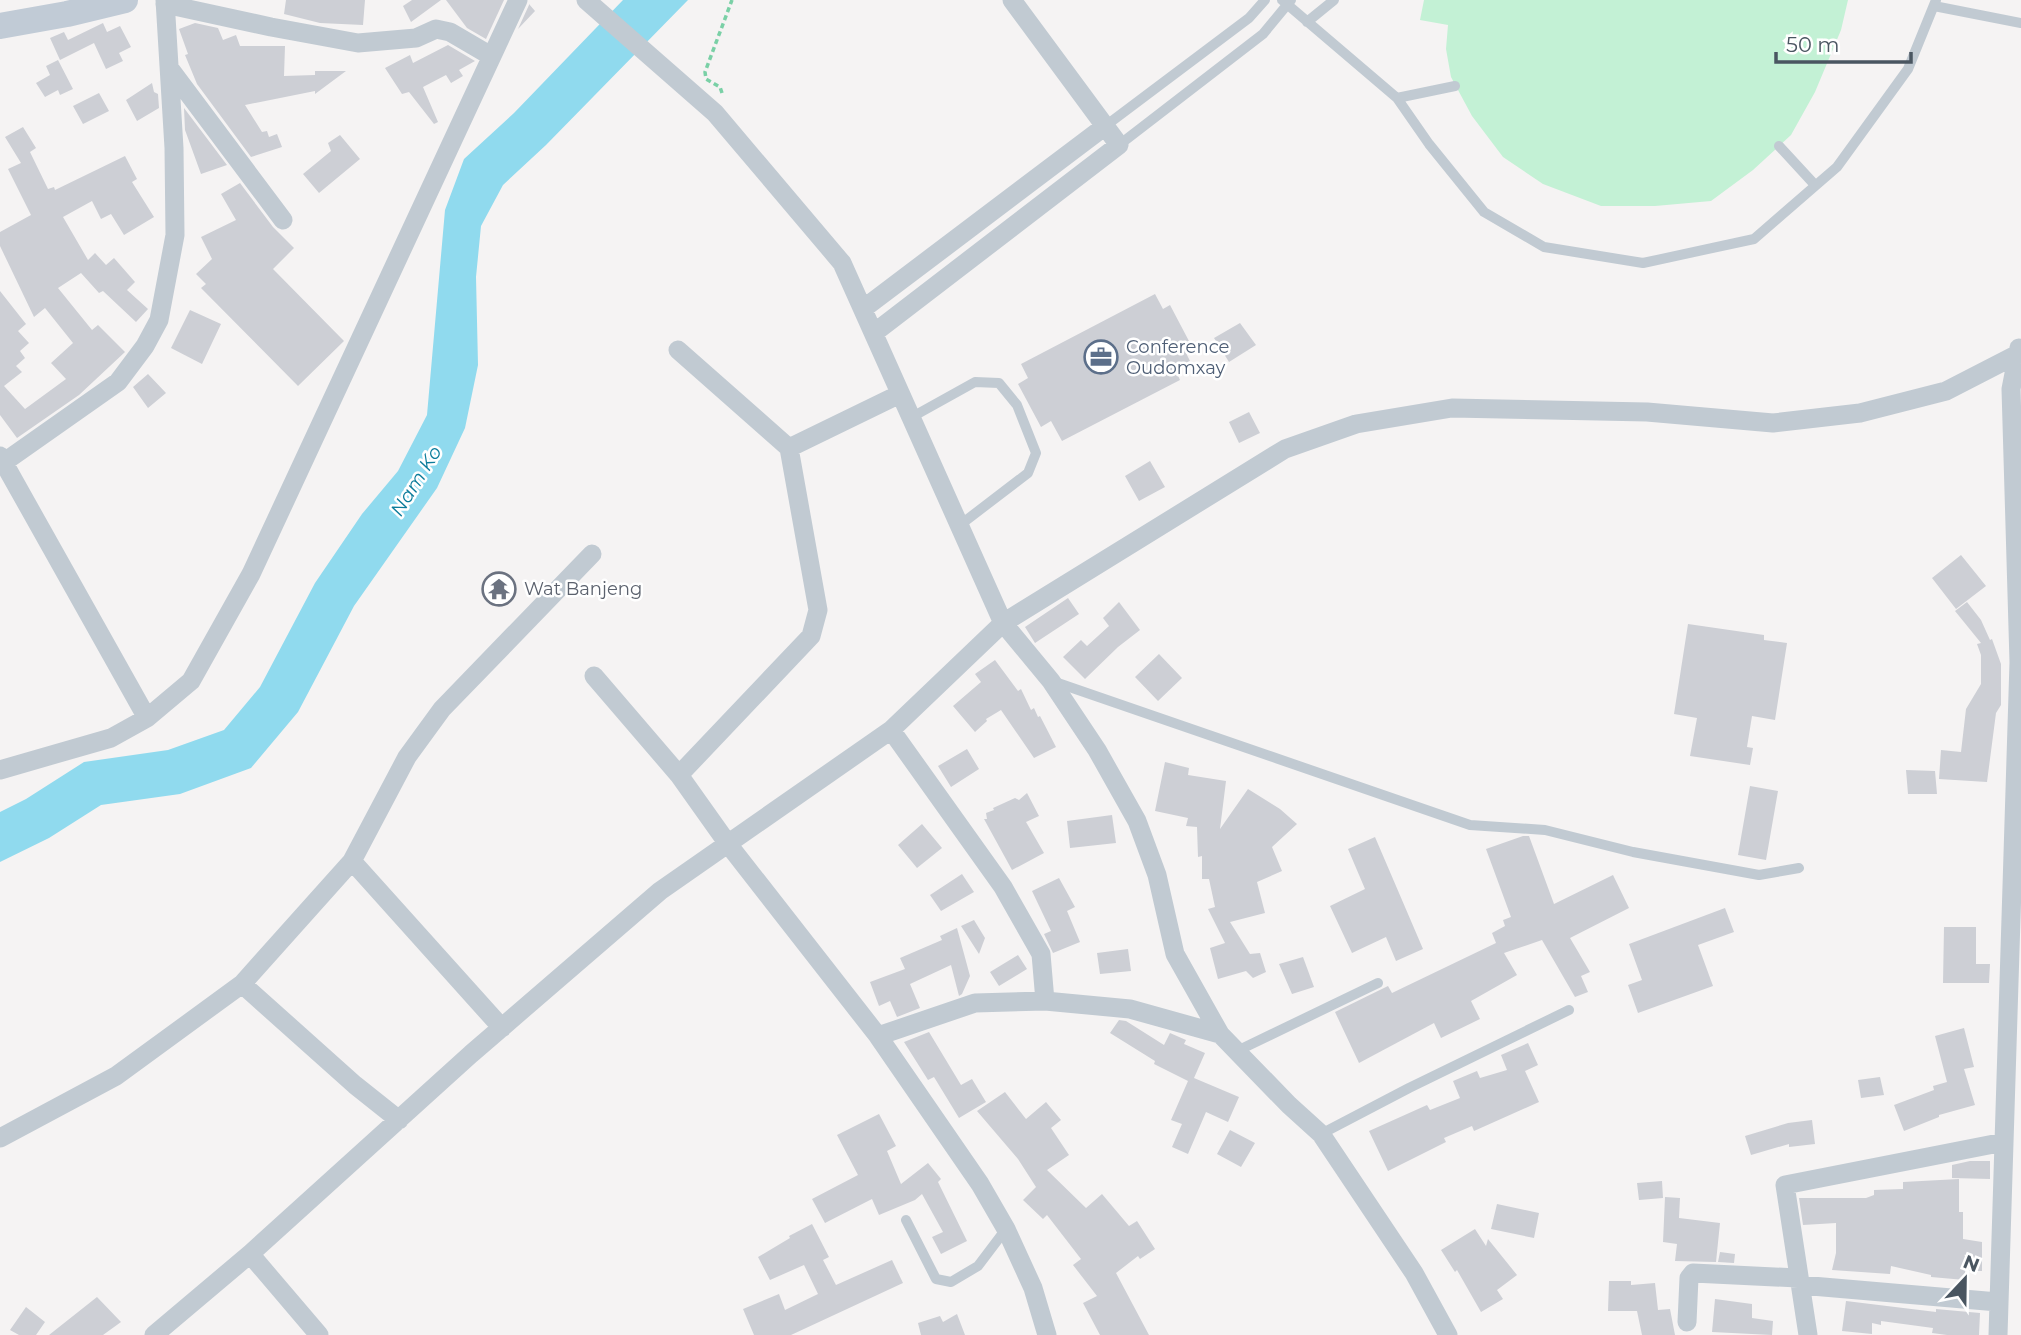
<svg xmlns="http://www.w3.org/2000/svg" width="2021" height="1335" font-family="Montserrat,sans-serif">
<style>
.green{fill:#c3f1d5}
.water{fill:#90daee}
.building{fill:#cdcfd5}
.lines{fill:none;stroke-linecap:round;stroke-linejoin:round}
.path{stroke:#7ad0a6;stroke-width:3.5;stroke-dasharray:5 3.5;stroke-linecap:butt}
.lane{stroke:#c1cad2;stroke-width:10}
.street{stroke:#c1cad2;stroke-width:19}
.secondary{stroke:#c1cbd6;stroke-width:26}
.labels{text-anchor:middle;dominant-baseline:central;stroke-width:5;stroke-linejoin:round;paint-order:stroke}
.service-label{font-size:18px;fill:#4e5e75;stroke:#fff;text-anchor:start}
.worship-label{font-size:18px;fill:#5b616d;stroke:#fff;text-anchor:start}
.water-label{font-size:19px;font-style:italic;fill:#0c7c9b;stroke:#fff}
</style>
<rect width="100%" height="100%" fill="#f5f3f3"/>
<path class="green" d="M 1424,0 L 1848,0 L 1841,30 L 1815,92 L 1791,135 L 1753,170 L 1711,201 L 1655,206 L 1601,206 L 1543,184 L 1503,157 L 1472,116 L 1451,77 L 1446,49 L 1448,25 L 1420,20 Z"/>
<path class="water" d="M 623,0 L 688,0 L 546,145 L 503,185 L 481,226 L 476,277 L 478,365 L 465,428 L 437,488 L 354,606 L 298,712 L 251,768 L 180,794 L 101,805 L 49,838 L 0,862 L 0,812 L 26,799 L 84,762 L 168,750 L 224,730 L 260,687 L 315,583 L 362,514 L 398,471 L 427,415 L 445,210 L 464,159 L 514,113 Z"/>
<path class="building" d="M 286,0 L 365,0 L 363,25 L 320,23 L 284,14 Z
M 412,0 L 441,0 L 411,22 L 403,6 Z
M 446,0 L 504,0 L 486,39 L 467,28 Z
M 529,4 L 535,11 L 518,29 L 529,5 Z
M 103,23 L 107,32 L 120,26 L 131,47 L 119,53 L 123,61 L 106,69 L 94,43 L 60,60 L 50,38 L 64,32 L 68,40 Z
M 195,23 L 218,28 L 223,40 L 236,35 L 240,46 L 285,46 L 284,76 L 315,75 L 315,71 L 346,71 L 315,94 L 315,91 L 245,105 L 262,132 L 267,131 L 269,137 L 277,134 L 282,147 L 251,157 L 197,84 L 185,55 L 188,54 L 179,29 Z
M 448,45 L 475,61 L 459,70 L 463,76 L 451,83 L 446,75 L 423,87 L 438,122 L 434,124 L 409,92 L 402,94 L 385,68 L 410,55 L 413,63 Z
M 58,60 L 73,89 L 60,95 L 58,90 L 45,97 L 36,83 L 50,75 L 46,66 Z
M 152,83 L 154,92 L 158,94 L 159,108 L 137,121 L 126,100 Z
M 99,93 L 109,111 L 83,124 L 73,106 Z
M 184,108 L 227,165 L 201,174 L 185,130 Z
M 23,127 L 36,148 L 30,152 L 48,189 L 54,187 L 55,190 L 125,156 L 137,179 L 132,182 L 154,217 L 124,235 L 111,214 L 101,219 L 92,201 L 63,217 L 88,260 L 95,253 L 106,265 L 114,258 L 135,282 L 127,290 L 148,309 L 136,322 L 103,291 L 99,293 L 81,273 L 58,288 L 92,330 L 98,325 L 125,352 L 79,395 L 17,438 L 0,415 L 0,291 L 26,324 L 18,331 L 29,343 L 20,351 L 25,358 L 16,366 L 22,372 L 4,386 L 25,409 L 66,379 L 51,363 L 73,343 L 45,308 L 34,317 L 0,246 L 0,232 L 31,215 L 8,169 L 21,163 L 5,137 Z
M 340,135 L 360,159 L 319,193 L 303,174 L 331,151 L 328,143 Z
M 240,183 L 273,227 L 294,248 L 273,269 L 344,341 L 298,386 L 201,288 L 206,284 L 196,274 L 212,259 L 201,237 L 236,220 L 221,194 Z
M 1155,294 L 1163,309 L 1170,305 L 1190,343 L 1183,347 L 1190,361 L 1175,369 L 1180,380 L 1062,441 L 1051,421 L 1041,427 L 1018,384 L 1028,378 L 1021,364 Z
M 190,310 L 221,324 L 202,364 L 171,348 Z
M 1240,323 L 1256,345 L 1229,362 L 1214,338 Z
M 148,374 L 166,393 L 148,408 L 133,387 Z
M 1249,412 L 1260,433 L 1239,443 L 1229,422 Z
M 1150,461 L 1165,487 L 1139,501 L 1125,476 Z
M 1961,555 L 1986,586 L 1956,609 L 1932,578 Z
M 1068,598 L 1079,614 L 1035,643 L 1025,627 Z
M 1119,602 L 1140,630 L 1118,647 L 1085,679 L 1063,657 L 1081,640 L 1087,646 L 1109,626 L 1103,618 Z
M 1967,602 L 1981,620 L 1990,640 L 1992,639 L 2001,664 L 2001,705 L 1996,713 L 1987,782 L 1939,779 L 1941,750 L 1961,752 L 1966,709 L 1981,684 L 1981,655 L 1977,644 L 1981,643 L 1955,611 Z
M 1688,624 L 1764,635 L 1764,640 L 1787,643 L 1775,720 L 1752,716 L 1747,747 L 1753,748 L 1750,765 L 1690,756 L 1697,718 L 1674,714 Z
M 1159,654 L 1182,678 L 1158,701 L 1135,677 Z
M 995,660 L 1018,691 L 1021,689 L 1031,710 L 1034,708 L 1038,717 L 1040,716 L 1056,747 L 1034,758 L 1001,710 L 986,719 L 987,721 L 975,732 L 953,706 L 981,682 L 975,674 Z
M 967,749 L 979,769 L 951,787 L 938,766 Z
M 1165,762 L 1189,768 L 1188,775 L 1226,781 L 1220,829 L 1248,789 L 1280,809 L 1297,824 L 1272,847 L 1282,871 L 1257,882 L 1265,913 L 1230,922 L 1250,954 L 1260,953 L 1266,972 L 1253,978 L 1246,971 L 1218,979 L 1210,948 L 1225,943 L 1208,909 L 1215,907 L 1209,879 L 1202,879 L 1202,856 L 1198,857 L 1197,827 L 1186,826 L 1188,818 L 1155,811 Z
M 1906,770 L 1935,771 L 1937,794 L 1908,794 Z
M 1750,786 L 1778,791 L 1766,860 L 1738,855 Z
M 1027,793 L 1039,816 L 1026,822 L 1044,853 L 1012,870 L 984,819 L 987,819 L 986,813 L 994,810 L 993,808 L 1015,798 L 1019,800 Z
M 1112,815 L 1116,843 L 1070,848 L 1067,821 Z
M 922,824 L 942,848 L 917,868 L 898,845 Z
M 1523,836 L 1529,836 L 1554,904 L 1613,875 L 1629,908 L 1570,938 L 1590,972 L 1581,976 L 1588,992 L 1575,997 L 1542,940 L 1504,953 L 1517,975 L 1471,1001 L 1480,1019 L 1441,1038 L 1434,1023 L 1359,1063 L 1335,1012 L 1388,986 L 1392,993 L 1496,943 L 1492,933 L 1505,926 L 1503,920 L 1511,917 L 1486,849 Z
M 1375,837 L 1423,949 L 1396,961 L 1386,937 L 1352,953 L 1330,906 L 1365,889 L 1348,849 Z
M 962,874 L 974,892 L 941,911 L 930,895 Z
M 1059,878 L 1075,907 L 1067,911 L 1080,942 L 1053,953 L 1044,934 L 1051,931 L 1032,891 Z
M 1725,908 L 1734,932 L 1698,945 L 1713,986 L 1638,1013 L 1628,985 L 1642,980 L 1629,944 Z
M 974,920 L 985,938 L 979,954 L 961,926 Z
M 1944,927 L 1976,927 L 1976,964 L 1990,964 L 1989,983 L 1943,983 Z
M 957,928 L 970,976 L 962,994 L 959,996 L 951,965 L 910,984 L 920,1008 L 897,1017 L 890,1001 L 879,1006 L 870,982 L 905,969 L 900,958 L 942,940 L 940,936 Z
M 1128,949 L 1131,971 L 1100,974 L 1097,953 Z
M 1018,955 L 1027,969 L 999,986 L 990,972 Z
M 1303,957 L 1314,987 L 1292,994 L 1279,964 Z
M 1119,1020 L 1126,1021 L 1164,1045 L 1170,1033 L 1186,1040 L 1184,1044 L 1205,1053 L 1194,1078 L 1239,1097 L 1228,1122 L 1206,1112 L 1188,1154 L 1172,1147 L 1182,1124 L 1171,1120 L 1188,1081 L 1154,1064 L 1155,1061 L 1110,1033 Z
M 1964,1028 L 1974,1067 L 1964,1069 L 1975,1105 L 1939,1115 L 1939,1117 L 1904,1131 L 1894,1105 L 1934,1090 L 1933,1086 L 1947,1082 L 1935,1036 Z
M 929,1032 L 961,1085 L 972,1079 L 986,1102 L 959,1118 L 934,1077 L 928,1080 L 904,1042 Z
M 1528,1043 L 1538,1065 L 1525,1071 L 1539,1102 L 1474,1131 L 1472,1126 L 1444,1138 L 1446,1142 L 1388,1171 L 1369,1131 L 1427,1105 L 1430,1110 L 1460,1098 L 1453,1081 L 1477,1071 L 1480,1078 L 1507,1070 L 1501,1055 Z
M 1880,1077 L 1884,1095 L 1861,1098 L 1858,1080 Z
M 1005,1092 L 1026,1119 L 1046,1102 L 1061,1120 L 1051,1128 L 1069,1155 L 1047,1170 L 1086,1208 L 1102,1194 L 1129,1226 L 1137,1221 L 1155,1249 L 1140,1259 L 1138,1256 L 1116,1273 L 1149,1335 L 1100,1335 L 1083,1303 L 1097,1296 L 1073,1265 L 1081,1259 L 1047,1215 L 1043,1219 L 1023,1200 L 1036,1187 L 1018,1159 L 977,1111 Z
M 879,1114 L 896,1146 L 887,1151 L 901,1184 L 928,1163 L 941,1179 L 938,1182 L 967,1241 L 941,1254 L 932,1237 L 943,1232 L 922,1194 L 915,1200 L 879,1215 L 872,1199 L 825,1223 L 812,1199 L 858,1175 L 837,1135 Z
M 1812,1120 L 1815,1144 L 1789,1147 L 1789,1144 L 1751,1155 L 1745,1136 L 1788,1123 Z
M 1230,1130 L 1255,1143 L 1241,1167 L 1217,1154 Z
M 1970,1161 L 1990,1161 L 1990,1179 L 1952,1178 L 1952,1165 Z
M 1959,1179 L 1959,1212 L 1963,1212 L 1963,1239 L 1982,1242 L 1982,1271 L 1965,1271 L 1965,1280 L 1931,1277 L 1931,1275 L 1891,1266 L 1890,1274 L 1832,1270 L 1836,1253 L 1836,1223 L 1803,1225 L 1799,1198 L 1866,1198 L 1874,1195 L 1874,1190 L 1903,1189 L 1903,1182 Z
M 1662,1181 L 1663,1198 L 1639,1200 L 1637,1183 Z
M 1665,1197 L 1680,1198 L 1679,1218 L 1720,1223 L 1716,1262 L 1675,1261 L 1677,1244 L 1663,1242 Z
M 1497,1204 L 1539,1213 L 1534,1238 L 1491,1229 Z
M 812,1224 L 829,1257 L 823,1260 L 836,1285 L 892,1260 L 903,1283 L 791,1335 L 754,1335 L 743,1309 L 779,1294 L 785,1310 L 818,1294 L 804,1265 L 770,1280 L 758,1257 L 790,1238 L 789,1236 Z
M 1475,1229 L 1486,1246 L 1488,1239 L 1517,1275 L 1497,1290 L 1503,1299 L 1481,1312 L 1457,1270 L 1455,1272 L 1441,1250 Z
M 1720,1252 L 1735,1254 L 1734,1263 L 1718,1262 Z
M 1609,1281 L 1631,1281 L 1631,1285 L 1655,1283 L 1658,1310 L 1670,1309 L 1675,1335 L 1642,1335 L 1637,1311 L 1608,1311 Z
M 97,1297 L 121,1322 L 103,1335 L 49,1335 Z
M 1715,1299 L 1752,1304 L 1752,1318 L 1773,1321 L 1772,1335 L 1712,1332 Z
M 1846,1301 L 1936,1312 L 1936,1309 L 1980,1313 L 1979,1335 L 1947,1335 L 1932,1333 L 1933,1328 L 1881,1321 L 1881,1325 L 1872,1323 L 1872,1334 L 1842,1331 Z
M 26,1307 L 45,1322 L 36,1335 L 19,1335 L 10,1330 Z
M 957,1314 L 965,1335 L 921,1335 L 918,1323 L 940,1316 L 943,1322 Z"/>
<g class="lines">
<path class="path" d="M 722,93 L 720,87 L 706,79 L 705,72 L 732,0"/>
<path class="lane" d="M 1282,0 L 1397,98 L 1429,144 L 1484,212 L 1544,247 L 1643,263 L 1754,239 L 1837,167 L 1908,69 L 1936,0
M 1934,6 L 2021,23
M 1307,22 L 1334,0
M 1397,98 L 1455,86
M 1104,127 L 1249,18 L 1265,0
M 1119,145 L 1263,34 L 1291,0
M 1779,146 L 1815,185
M 912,417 L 975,382 L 999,383 L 1017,405 L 1036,453 L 1028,473 L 960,525
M 1055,682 L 1470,825 L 1545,830 L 1633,852 L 1759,875 L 1799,868
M 1237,1051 L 1378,983
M 1321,1134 L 1409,1088 L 1569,1010
M 906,1220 L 936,1279 L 951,1282 L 978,1266 L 1006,1229"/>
<path class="street" d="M 165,4 L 271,27 L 358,43 L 416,38 L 436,29 L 450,32 L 491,56
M 170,69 L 283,220
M 863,309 L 1104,127
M 874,333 L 1119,145 L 1012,0
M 678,350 L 789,448 L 818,610 L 811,636 L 679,775
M 789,448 L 900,394
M 0,456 L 147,718
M 0,465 L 118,382 L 145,346 L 159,320 L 175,235 L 174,148 L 165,0
M 594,676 L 679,775 L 728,844 L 878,1036 L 980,1184 L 1006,1229 L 1033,1288 L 1047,1335
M 891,730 L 1003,887 L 1041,954 L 1045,1001
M 0,770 L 111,738 L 147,718 L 191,681 L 251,574 L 518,0
M 352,861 L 502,1028
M 242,984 L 355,1085 L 399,1120
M 878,1036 L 975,1003 L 1045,1001 L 1130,1009 L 1220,1034
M 0,1138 L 116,1076 L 242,984 L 352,861 L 407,757 L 442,709 L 592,554
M 250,1254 L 319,1335
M 1800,1285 L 1998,1302
M 1687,1322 L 1689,1278 L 1693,1273 L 1798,1278
M 154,1335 L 250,1254 L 471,1054 L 660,891 L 891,730 L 1003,623 L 842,263 L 715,113 L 586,0
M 1448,1335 L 1414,1273 L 1321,1134 L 1289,1105 L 1220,1034 L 1175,954 L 1157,875 L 1137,821 L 1097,750 L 1051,681 L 1003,623 L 1285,449 L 1356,424 L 1452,408 L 1647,412 L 1773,423 L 1860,413 L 1946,391 L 2016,355
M 1808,1335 L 1785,1185 L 2004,1142
M 1998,1335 L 2019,662 L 2011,389 L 2019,348"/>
<path class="secondary" d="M 0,26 L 67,14 L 125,0"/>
</g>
<defs>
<symbol id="office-ring" viewBox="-11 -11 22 22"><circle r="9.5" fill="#fff" stroke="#5c6f8a" stroke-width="1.5"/><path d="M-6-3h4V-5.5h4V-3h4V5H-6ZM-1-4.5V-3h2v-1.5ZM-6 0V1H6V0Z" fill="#5c6f8a"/></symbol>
<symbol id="temple-ring" viewBox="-11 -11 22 22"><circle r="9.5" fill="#fff" stroke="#6b7280" stroke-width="1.5"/><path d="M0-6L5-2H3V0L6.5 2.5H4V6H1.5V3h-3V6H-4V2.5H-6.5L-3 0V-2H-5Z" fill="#6b7280"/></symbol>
</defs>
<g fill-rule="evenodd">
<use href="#office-ring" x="1082" y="338" width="38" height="38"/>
<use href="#temple-ring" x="480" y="570" width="38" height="38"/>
</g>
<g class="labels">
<g class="service-label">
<text x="1126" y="347">Conference<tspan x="1126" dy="21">Oudomxay</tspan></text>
</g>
<g class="worship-label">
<text x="524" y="589">Wat Banjeng</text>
</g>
<g class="water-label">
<text transform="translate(416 481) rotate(-58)">Nam Ko</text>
</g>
</g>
<g transform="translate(1965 1279) rotate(22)" stroke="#ffffff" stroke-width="5" paint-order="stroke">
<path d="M0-5L12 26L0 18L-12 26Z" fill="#4a5661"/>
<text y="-10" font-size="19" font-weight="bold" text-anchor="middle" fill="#4a5661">N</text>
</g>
<path d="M1776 52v10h135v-10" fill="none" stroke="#4a5661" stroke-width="3.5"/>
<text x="1786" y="52" font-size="21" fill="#4a5661" stroke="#ffffff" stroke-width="5" paint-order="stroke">50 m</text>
</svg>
